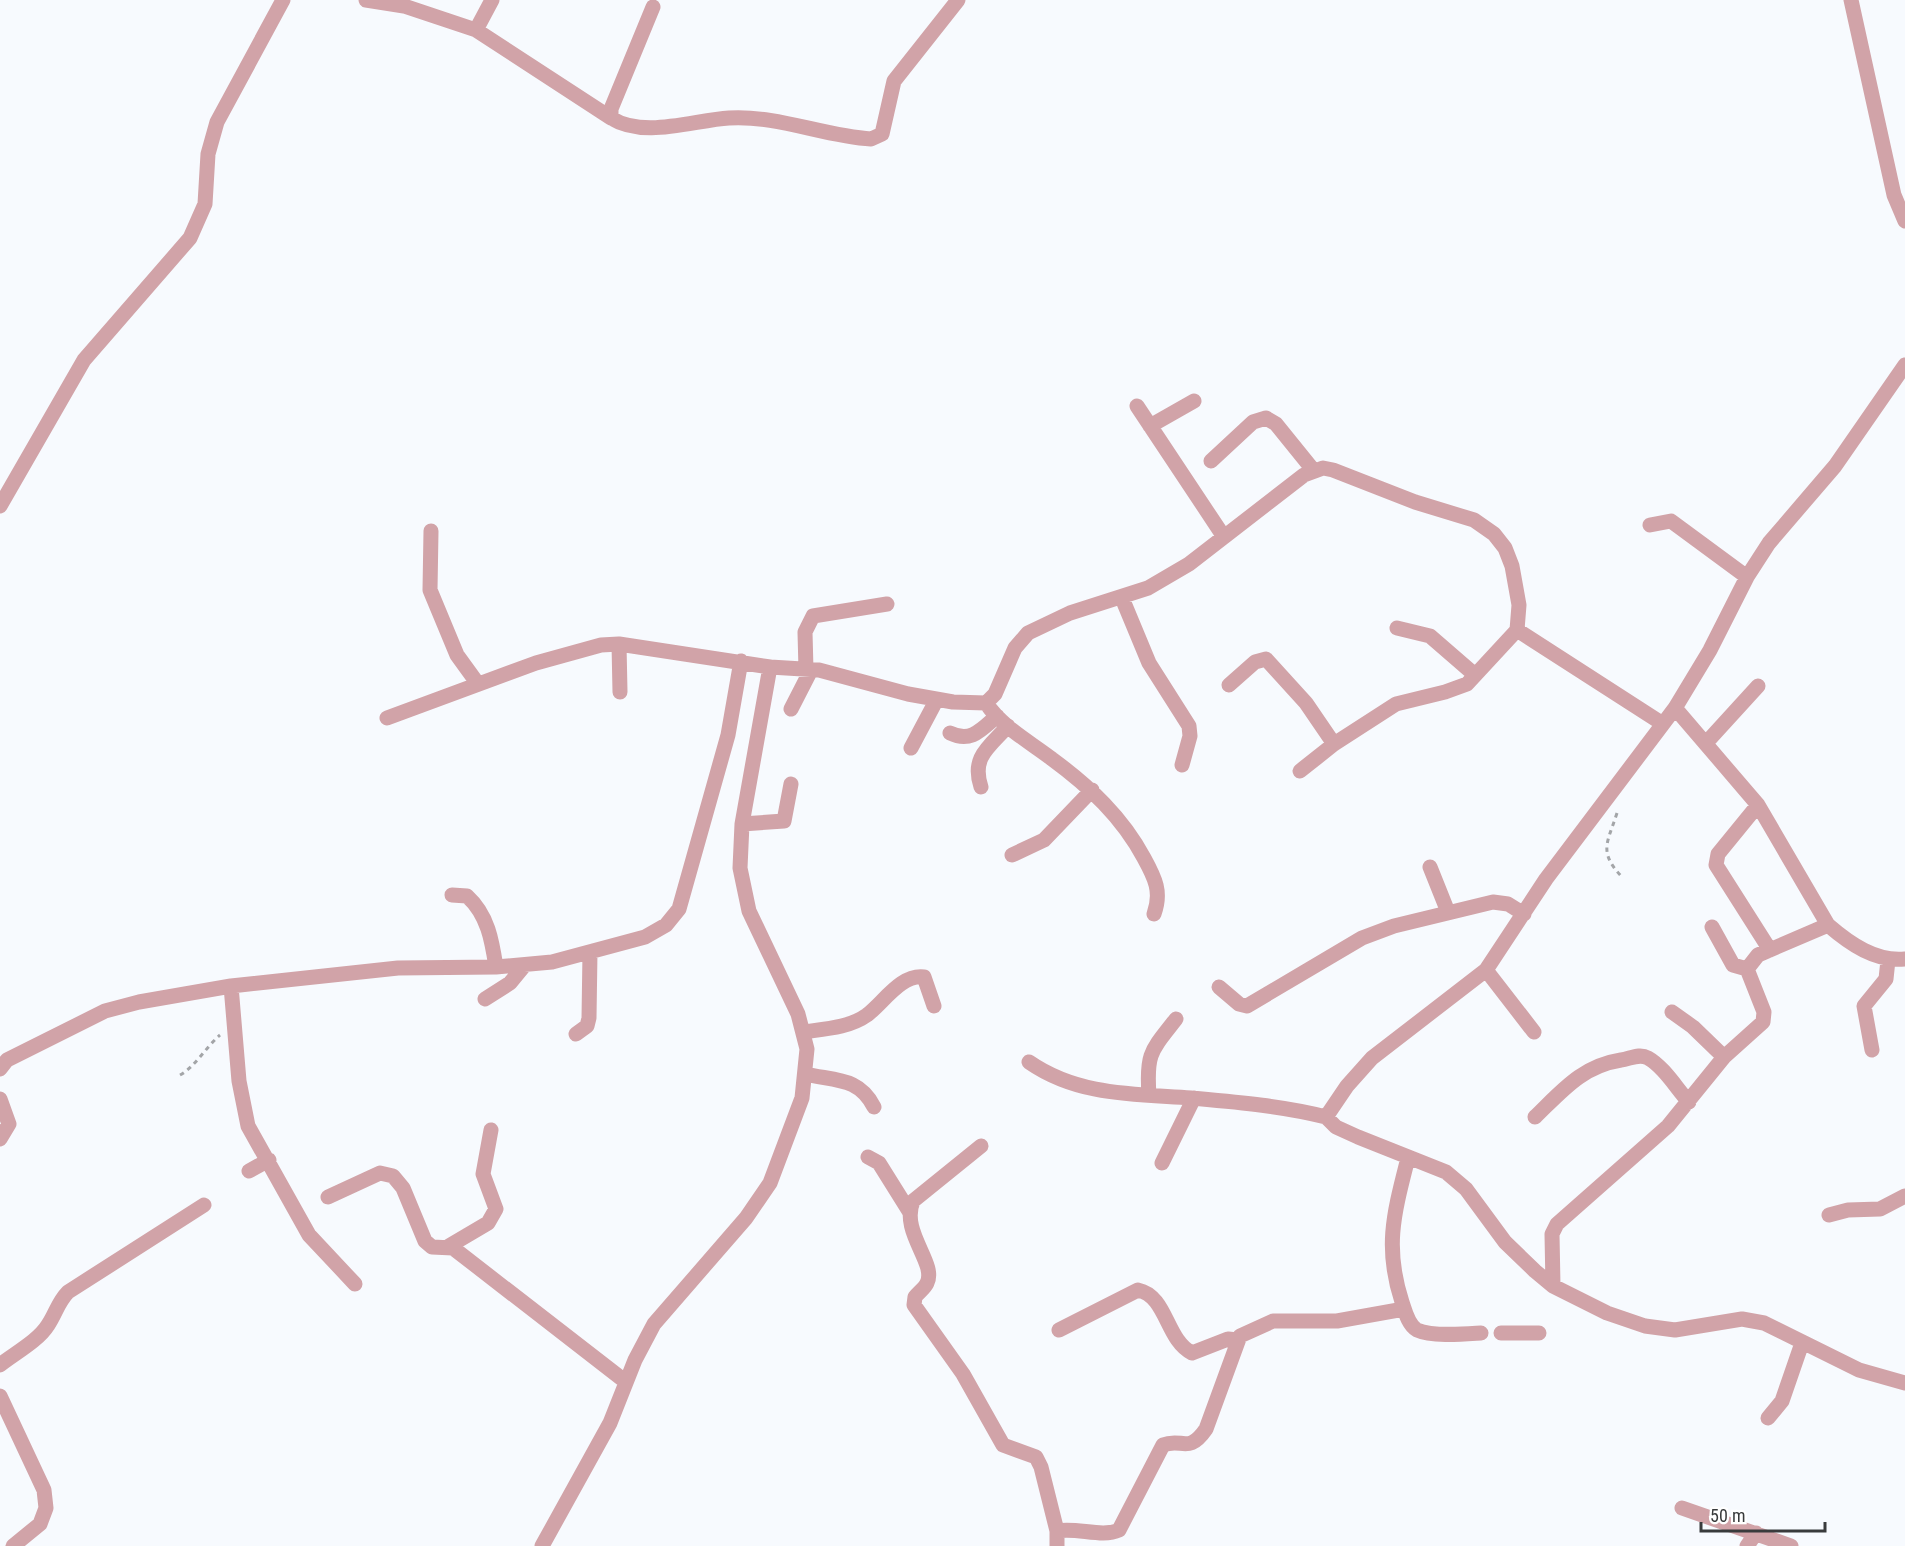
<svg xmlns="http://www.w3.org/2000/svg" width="1905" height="1546" font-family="'Roboto Condensed',sans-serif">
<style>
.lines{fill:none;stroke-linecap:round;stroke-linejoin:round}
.path{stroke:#a3a5a8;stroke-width:3;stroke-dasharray:4.5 4.5;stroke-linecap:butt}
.minor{stroke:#d1a3a8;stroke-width:15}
</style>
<rect width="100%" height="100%" fill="#f7fafe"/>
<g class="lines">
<path class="path" d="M 1617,813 C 1607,844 1598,852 1623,878
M 180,1075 C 195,1067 206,1047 220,1035"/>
<path class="minor" d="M 366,0 L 404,6 L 476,30 L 611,118
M 1851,0 L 1894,195 L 1905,221
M 653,7 L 611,109 L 611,118 C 644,139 694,120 729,118 C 777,115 824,136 871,139 L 882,134 L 894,81 L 958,0
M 476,30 L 492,0
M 1137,406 L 1224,537
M 1150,426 L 1194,401
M 1211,461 L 1253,422 L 1266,418 L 1276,424 L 1314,471
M 0,506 L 84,360 L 190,238 L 205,204 L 208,154 L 217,122 L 283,0
M 1650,525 L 1671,521 L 1747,577
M 431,531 L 430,590 L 457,655 L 478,684
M 1122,598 L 1149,663 L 1189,726 L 1190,736 L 1182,765
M 1397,628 L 1430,636 L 1475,675
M 1517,630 L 1663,724
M 619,644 L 620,692
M 806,670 L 805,632 L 813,616 L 887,604
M 1229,685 L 1255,662 L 1266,659 L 1306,703 L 1334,744
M 986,703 C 1002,727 1030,742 1052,759 C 1090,787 1122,817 1144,858 C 1155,878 1162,892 1154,914
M 1675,708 L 1758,805 L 1828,925 C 1850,944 1876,962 1905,959
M 791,709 L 811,670
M 387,718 L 536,663 L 601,645 L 619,644 L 770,667 L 819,670 L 908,694 L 953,702 L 986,703 L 995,694 L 1015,648 L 1028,633 L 1070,613 L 1148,588 L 1189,564 L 1304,475 L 1323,468 L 1333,470 L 1415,502 L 1474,520 L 1494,534 L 1505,548 L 1512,566 L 1519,605 L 1517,630 L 1467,684 L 1445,692 L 1396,704 L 1334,744 L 1300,771
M 950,733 C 971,743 981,730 997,716
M 1706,743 L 1758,686
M 911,748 L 937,699
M 981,787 C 971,757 989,747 1008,726
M 1758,805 L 1718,854 L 1716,865 L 1770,950
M 742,824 L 784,821 L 791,784
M 1012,855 L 1044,840 L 1092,790
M 1430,867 L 1448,912
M 452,895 L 467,896 C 488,915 492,941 496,967
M 1712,927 L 1733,965 L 1747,969
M 1486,970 L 1534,1032
M 231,986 L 239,1081 L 248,1126 L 309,1235 L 355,1284
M 1219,987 L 1239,1004 L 1247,1006 L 1362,938 L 1394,926 L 1493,902 L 1508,904 L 1524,914
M 485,999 L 510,983 L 524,966
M 1672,1012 L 1693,1027 L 1724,1057
M 803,1032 C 824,1029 849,1028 867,1015 C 884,1002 901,974 924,977 L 934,1006
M 576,1034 L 587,1026 L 589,1018 L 590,952
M 1872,1050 L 1864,1006 L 1886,979 L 1888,960
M 1029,1062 C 1078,1096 1134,1094 1191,1098 C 1235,1102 1283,1106 1326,1117 L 1336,1127 L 1358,1137 L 1446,1172 L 1466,1189 L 1505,1242 L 1535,1271 L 1553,1286 L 1607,1313 L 1645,1326 L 1675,1330 L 1742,1319 L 1764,1323 L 1859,1370 L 1905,1383
M 0,1069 L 7,1060 L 105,1011 L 139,1002 L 231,986 L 398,968 L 496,967 L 552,962 L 645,937 L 666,925 L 679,909 L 728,735 L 741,661
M 805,1074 C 835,1081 859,1077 874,1107
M 1149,1095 C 1146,1053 1151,1051 1176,1019
M 0,1099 L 9,1124 L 0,1139
M 1326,1117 L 1347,1086 L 1372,1058 L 1486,970 L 1546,879 L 1675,708 L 1710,650 L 1747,577 L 1769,543 L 1835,466 L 1905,365
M 1535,1117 C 1562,1091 1582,1066 1621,1060 C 1630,1059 1639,1053 1648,1058 C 1664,1067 1677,1089 1689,1102
M 981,1146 L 913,1201 C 900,1232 937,1263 927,1283 C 925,1288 918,1293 915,1297 L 914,1305 L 963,1374 L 1003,1445 L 1036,1457 L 1041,1467 L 1057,1531 L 1057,1546
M 868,1157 L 879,1163 L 909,1211
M 1408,1158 C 1394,1213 1384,1247 1402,1302 C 1405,1311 1408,1325 1417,1330 C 1432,1337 1465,1334 1481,1333
M 1162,1163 L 1194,1098
M 249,1171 L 269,1160
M 328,1197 L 380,1173 L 393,1176 L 403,1188 L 425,1241 L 432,1247 L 453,1248 L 626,1382
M 1829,1215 L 1848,1210 L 1880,1209 L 1905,1196
M 449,1246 L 488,1223 L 496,1209 L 483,1174 L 491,1130
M 1553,1286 L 1552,1234 L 1557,1224 L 1668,1126 L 1724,1057 L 1763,1022 L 1764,1012 L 1747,969 L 1758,955 L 1828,925
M 1059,1330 L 1138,1290 C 1167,1296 1166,1340 1192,1353 L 1228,1339 L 1238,1340
M 1501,1333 L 1539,1333
M 0,1365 C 15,1353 38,1341 48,1325 C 56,1313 58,1302 68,1292 L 204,1205
M 0,1396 L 44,1490 L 46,1508 L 40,1524 L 13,1546
M 1768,1418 L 1782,1401 L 1802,1343
M 1682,1508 L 1791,1546
M 1057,1531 C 1077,1527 1102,1538 1119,1530 L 1163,1445 C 1182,1437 1188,1455 1206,1429 L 1240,1336 L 1273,1321 L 1337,1321 L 1404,1309
M 542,1546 L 610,1423 L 635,1360 L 654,1324 L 746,1218 L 770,1183 L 802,1098 L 807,1049 L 798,1014 L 749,911 L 740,868 L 742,824 L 770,667
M 1747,1546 L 1756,1533"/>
</g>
<path d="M1701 1522v9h124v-9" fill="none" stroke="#393b3c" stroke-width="3"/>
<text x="1710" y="1522" font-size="18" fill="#393b3c" stroke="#ffffff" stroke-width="4.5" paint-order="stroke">50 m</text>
</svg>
